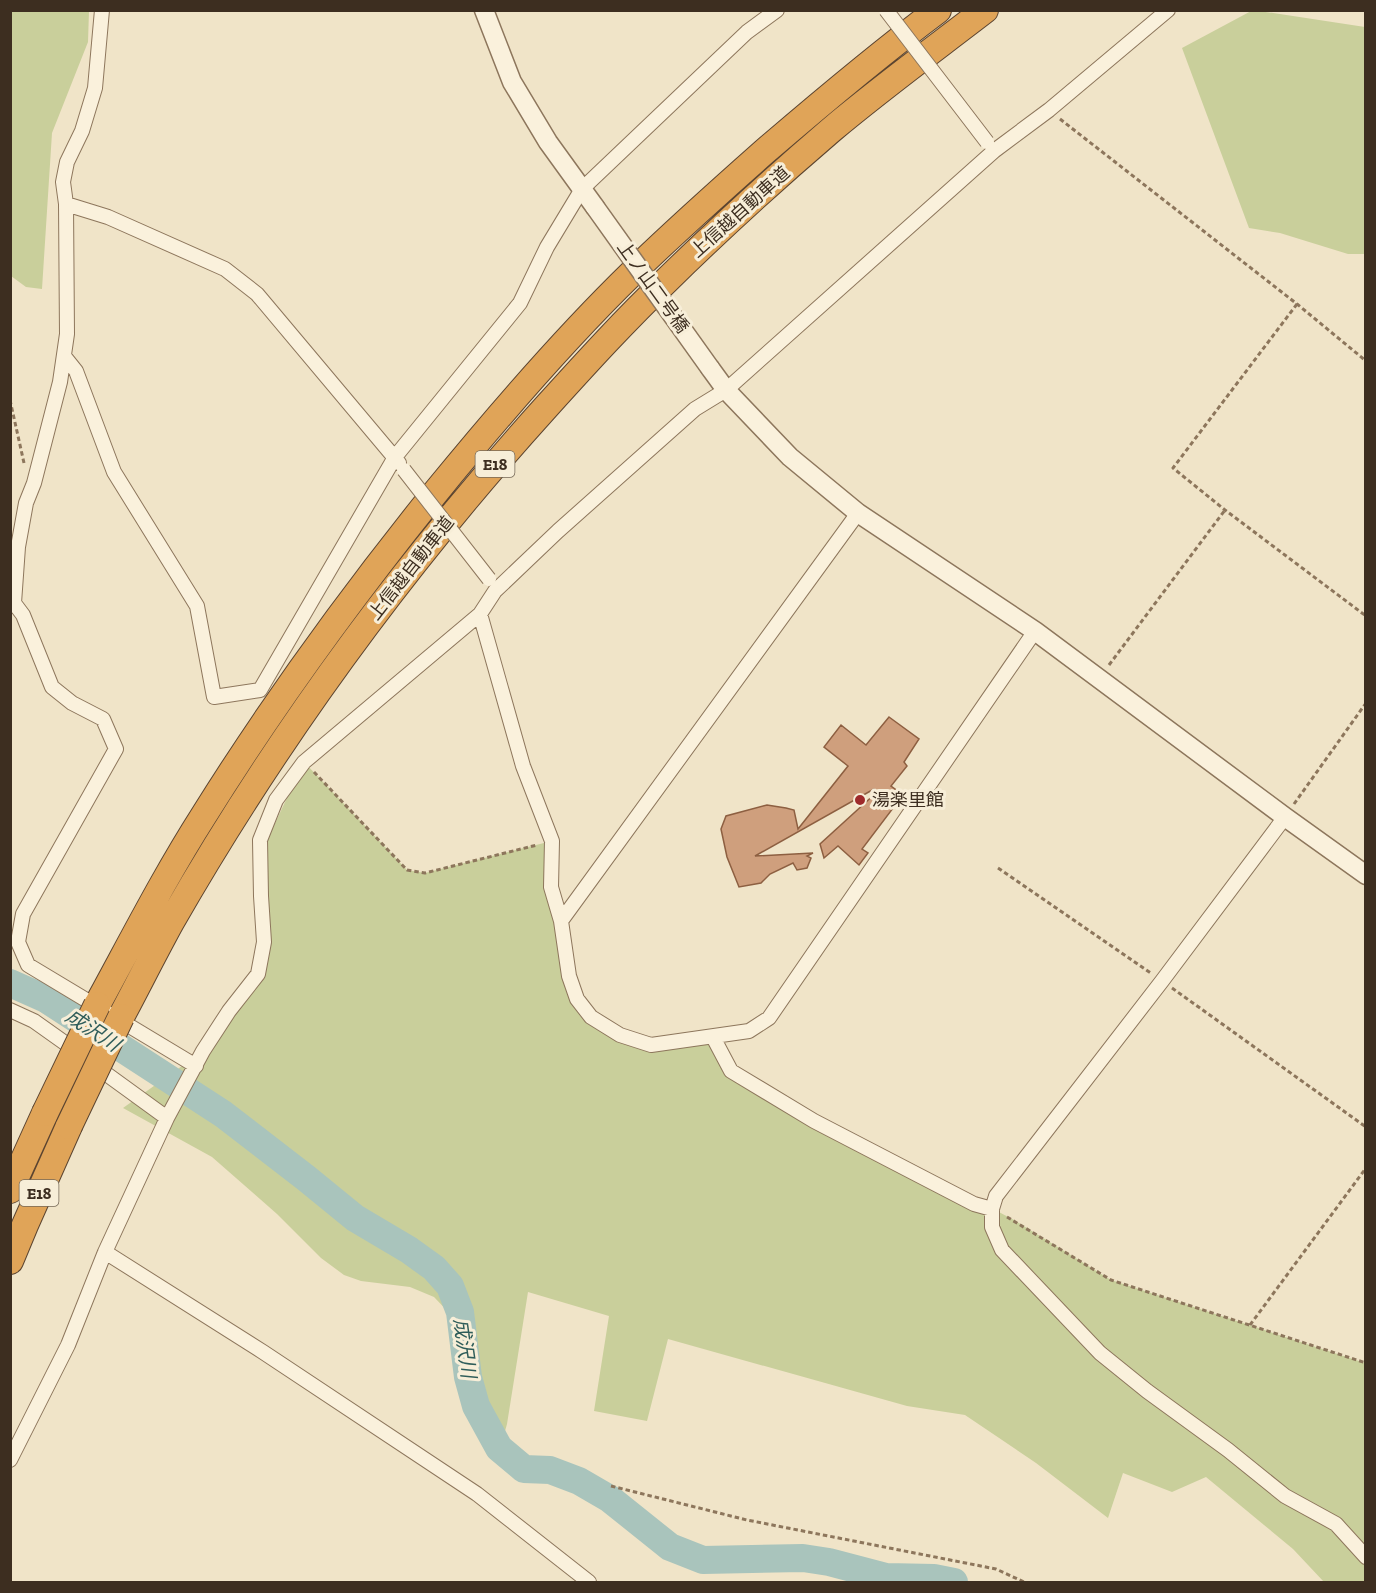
<svg xmlns="http://www.w3.org/2000/svg" width="1376" height="1593" font-family="'Zilla Slab','Noto Sans JP',serif">
<style>
.green{fill:#c9cf9b}
.lines{fill:none;stroke-linecap:round;stroke-linejoin:round}
.river{stroke:#a9c4bc;stroke-width:28}
.building{fill:#cf9f7d;stroke:#8d5f41;stroke-width:1.5}
.minor-casing{stroke:#8d765c;stroke-width:16}
.tertiary-casing{stroke:#8d765c;stroke-width:21}
.motorway-casing{stroke:#5b4430;stroke-width:28}
.path{stroke:#8d765c;stroke-width:3;stroke-dasharray:4.5 3;stroke-linecap:butt}
.minor{stroke:#faf1dc;stroke-width:14}
.tertiary{stroke:#faf1dc;stroke-width:18}
.motorway{stroke:#e0a458;stroke-width:26}
.minor-bridge-casing{stroke:#8d765c;stroke-width:16;stroke-linecap:butt}
.tertiary-bridge-casing{stroke:#8d765c;stroke-width:21;stroke-linecap:butt}
.motorway-bridge-casing{stroke:#5b4430;stroke-width:28;stroke-linecap:butt}
.minor-bridge{stroke:#faf1dc;stroke-width:14}
.tertiary-bridge{stroke:#faf1dc;stroke-width:18}
.motorway-bridge{stroke:#e0a458;stroke-width:26}
.poi-dot{fill:#9e2a2b;stroke:#f7eed8;stroke-width:2}
.labels{text-anchor:middle;dominant-baseline:central;stroke-width:6;stroke-linejoin:round;paint-order:stroke}
.shield{fill:#f7eed8;stroke:#756857;stroke-width:1.5}
.shield-label{font-size:16px;font-weight:bold;fill:#3d2e20}
.street-label{font-size:18px;fill:#3d2e20;stroke:#f7eed8}
.poi-label{font-size:18px;fill:#3d2e20;stroke:#f7eed8;text-anchor:start}
.water-label{font-size:20px;font-style:italic;fill:#2f5d5a;stroke:#f7eed8}
</style>
<rect width="100%" height="100%" fill="#f0e4c8"/>
<path class="green" d="M 1253,10 L 1365,27 L 1365,254 L 1348,254 L 1280,233 L 1249,228 L 1182,48 Z
M 10,11 L 89,11 L 88,42 L 52,133 L 42,289 L 26,287 L 11,276 Z
M 304,762 L 407,870 L 425,873 L 552,841 L 569,976 L 591,1017 L 651,1045 L 713,1037 L 731,1071 L 1014,1220 L 1111,1280 L 1365,1363 L 1365,1582 L 1324,1582 L 1293,1549 L 1206,1477 L 1172,1492 L 1123,1473 L 1108,1518 L 1036,1463 L 965,1415 L 907,1406 L 668,1339 L 647,1421 L 594,1411 L 609,1316 L 528,1292 L 507,1424 L 502,1442 L 483,1409 L 478,1384 L 462,1333 L 456,1320 L 434,1297 L 410,1287 L 361,1281 L 344,1275 L 321,1258 L 277,1214 L 212,1157 L 123,1108 L 203,1051 L 258,974 L 261,896 L 268,838 Z"/>
<g class="lines">
<path class="river" d="M 10,983 L 46,999 L 223,1114 L 306,1178 L 355,1218 L 409,1250 L 434,1268 L 450,1286 L 460,1312 L 468,1377 L 476,1406 L 499,1448 L 524,1469 L 550,1470 L 579,1481 L 610,1499 L 670,1547 L 703,1560 L 803,1558 L 829,1562 L 886,1577 L 934,1578 L 954,1582"/>
</g>
<path class="building" d="M 889,717 L 919,739 L 904,762 L 907,766 L 891,786 L 903,795 L 862,849 L 868,853 L 859,865 L 838,846 L 824,858 L 820,844 L 877,792 L 874,789 L 755,856 L 813,853 L 807,856 L 811,858 L 807,868 L 797,870 L 793,863 L 770,874 L 761,883 L 739,887 L 727,857 L 721,829 L 726,816 L 767,805 L 786,808 L 794,810 L 798,829 L 848,766 L 824,747 L 841,725 L 866,745 Z"/>
<g class="lines">
<defs>
<path id="minor" d="M 66,204 L 108,217 L 225,269 L 257,294 L 399,463
M 64,356 L 76,371 L 114,472 L 197,606 L 214,697 L 260,690 L 395,457 L 520,303 L 547,247 L 582,189 L 747,32 L 777,10
M 14,603 L 23,615 L 52,687 L 72,703 L 103,719 L 116,749 L 23,914 L 18,942 L 28,965 L 196,1066
M 10,606 L 14,603 L 18,547 L 26,503 L 34,483 L 60,382 L 67,334 L 66,204 L 63,182 L 67,162 L 82,131 L 95,88 L 102,10
M 480,614 L 523,766 L 552,841 L 551,887 L 561,921 L 569,976 L 577,999 L 591,1017 L 620,1035 L 651,1045 L 749,1031 L 769,1018 L 1035,631
M 1285,817 L 1162,981 L 996,1196 L 992,1209 L 992,1227 L 1002,1250 L 1100,1353 L 1147,1391 L 1228,1450 L 1285,1496 L 1336,1524 L 1366,1557
M 561,921 L 858,513
M 10,1010 L 34,1021 L 79,1053
M 713,1037 L 731,1071 L 814,1121 L 974,1204 L 992,1209
M 94,1065 L 167,1118
M 105,1252 L 263,1352 L 477,1494 L 589,1582
M 10,1460 L 68,1345 L 105,1252 L 167,1118 L 203,1051 L 229,1011 L 258,974 L 264,942 L 261,896 L 260,840 L 276,800 L 304,762 L 480,614 L 495,591 L 558,531 L 695,409 L 726,390 L 994,151 L 1049,110 L 1168,10"/>
<path id="tertiary" d="M 484,10 L 512,82 L 548,142 L 595,207
M 710,368 L 726,390 L 790,457 L 858,513 L 1035,631 L 1285,817 L 1366,875"/>
<path id="motorway" d="M 97,1005 C 132,941 165,876 204,815 C 274,703 352,596 435,493 C 497,417 562,341 633,272 C 675,231 720,191 764,152 C 821,103 878,55 938,10
M 121,1017 C 138,985 154,953 171,922 C 277,737 404,564 547,406 C 586,363 625,320 667,280 C 720,228 775,178 831,130 C 881,88 933,50 985,10
M 10,1190 L 45,1113
M 10,1261 L 25,1225 L 69,1126"/>
</defs>
<use href="#minor" class="minor-casing"/>
<use href="#tertiary" class="tertiary-casing"/>
<use href="#motorway" class="motorway-casing"/>
<path class="path" d="M 1060,119 L 1297,304 L 1366,361
M 1297,304 L 1173,468 L 1225,510 L 1366,616
M 10,400 L 24,463
M 1109,665 L 1225,510
M 314,772 L 407,870 L 425,873 L 537,845
M 1294,804 L 1366,703
M 998,868 L 1152,974
M 1172,988 L 1366,1127
M 1007,1217 L 1111,1280 L 1366,1363
M 1250,1325 L 1366,1168
M 611,1486 L 747,1520 L 996,1569 L 1024,1582"/>
<use href="#minor" class="minor"/>
<use href="#tertiary" class="tertiary"/>
<use href="#motorway" class="motorway"/>
<defs>
<path id="minor-bridge" d="M 886,10 L 987,142
M 404,470 L 489,579"/>
<path id="tertiary-bridge" d="M 595,207 L 710,368"/>
<path id="motorway-bridge" d="M 45,1113 L 97,1005
M 69,1126 L 121,1017"/>
</defs>
<use href="#minor-bridge" class="minor-bridge-casing"/>
<use href="#tertiary-bridge" class="tertiary-bridge-casing"/>
<use href="#motorway-bridge" class="motorway-bridge-casing"/>
<use href="#minor-bridge" class="minor-bridge"/>
<use href="#tertiary-bridge" class="tertiary-bridge"/>
<use href="#motorway-bridge" class="motorway-bridge"/>
</g>
<circle class="poi-dot" cx="860" cy="800" r="6"/>
<g class="labels">
<g class="shield">
<rect x="475.5" y="451" width="39" height="26" rx="4.5"/>
<rect x="19.5" y="1180" width="39" height="26" rx="4.5"/>
</g>
<g class="shield-label">
<text x="495" y="464">E18</text>
<text x="39" y="1193">E18</text>
</g>
<g class="street-label">
<text transform="translate(740 212) rotate(-42)">上信越自動車道</text>
<text transform="translate(653 287) rotate(54)">上ノ山二号橋</text>
<text transform="translate(411 568) rotate(-52)">上信越自動車道</text>
</g>
<g class="poi-label">
<text x="872" y="800">湯楽里館</text>
</g>
<g class="water-label">
<text transform="translate(93 1030) rotate(33)">成沢川</text>
<text transform="translate(465 1348) rotate(82)">成沢川</text>
</g>
</g>
<rect width="1376" height="1593" fill="none" stroke="#3d2e20" stroke-width="24"/>
</svg>
